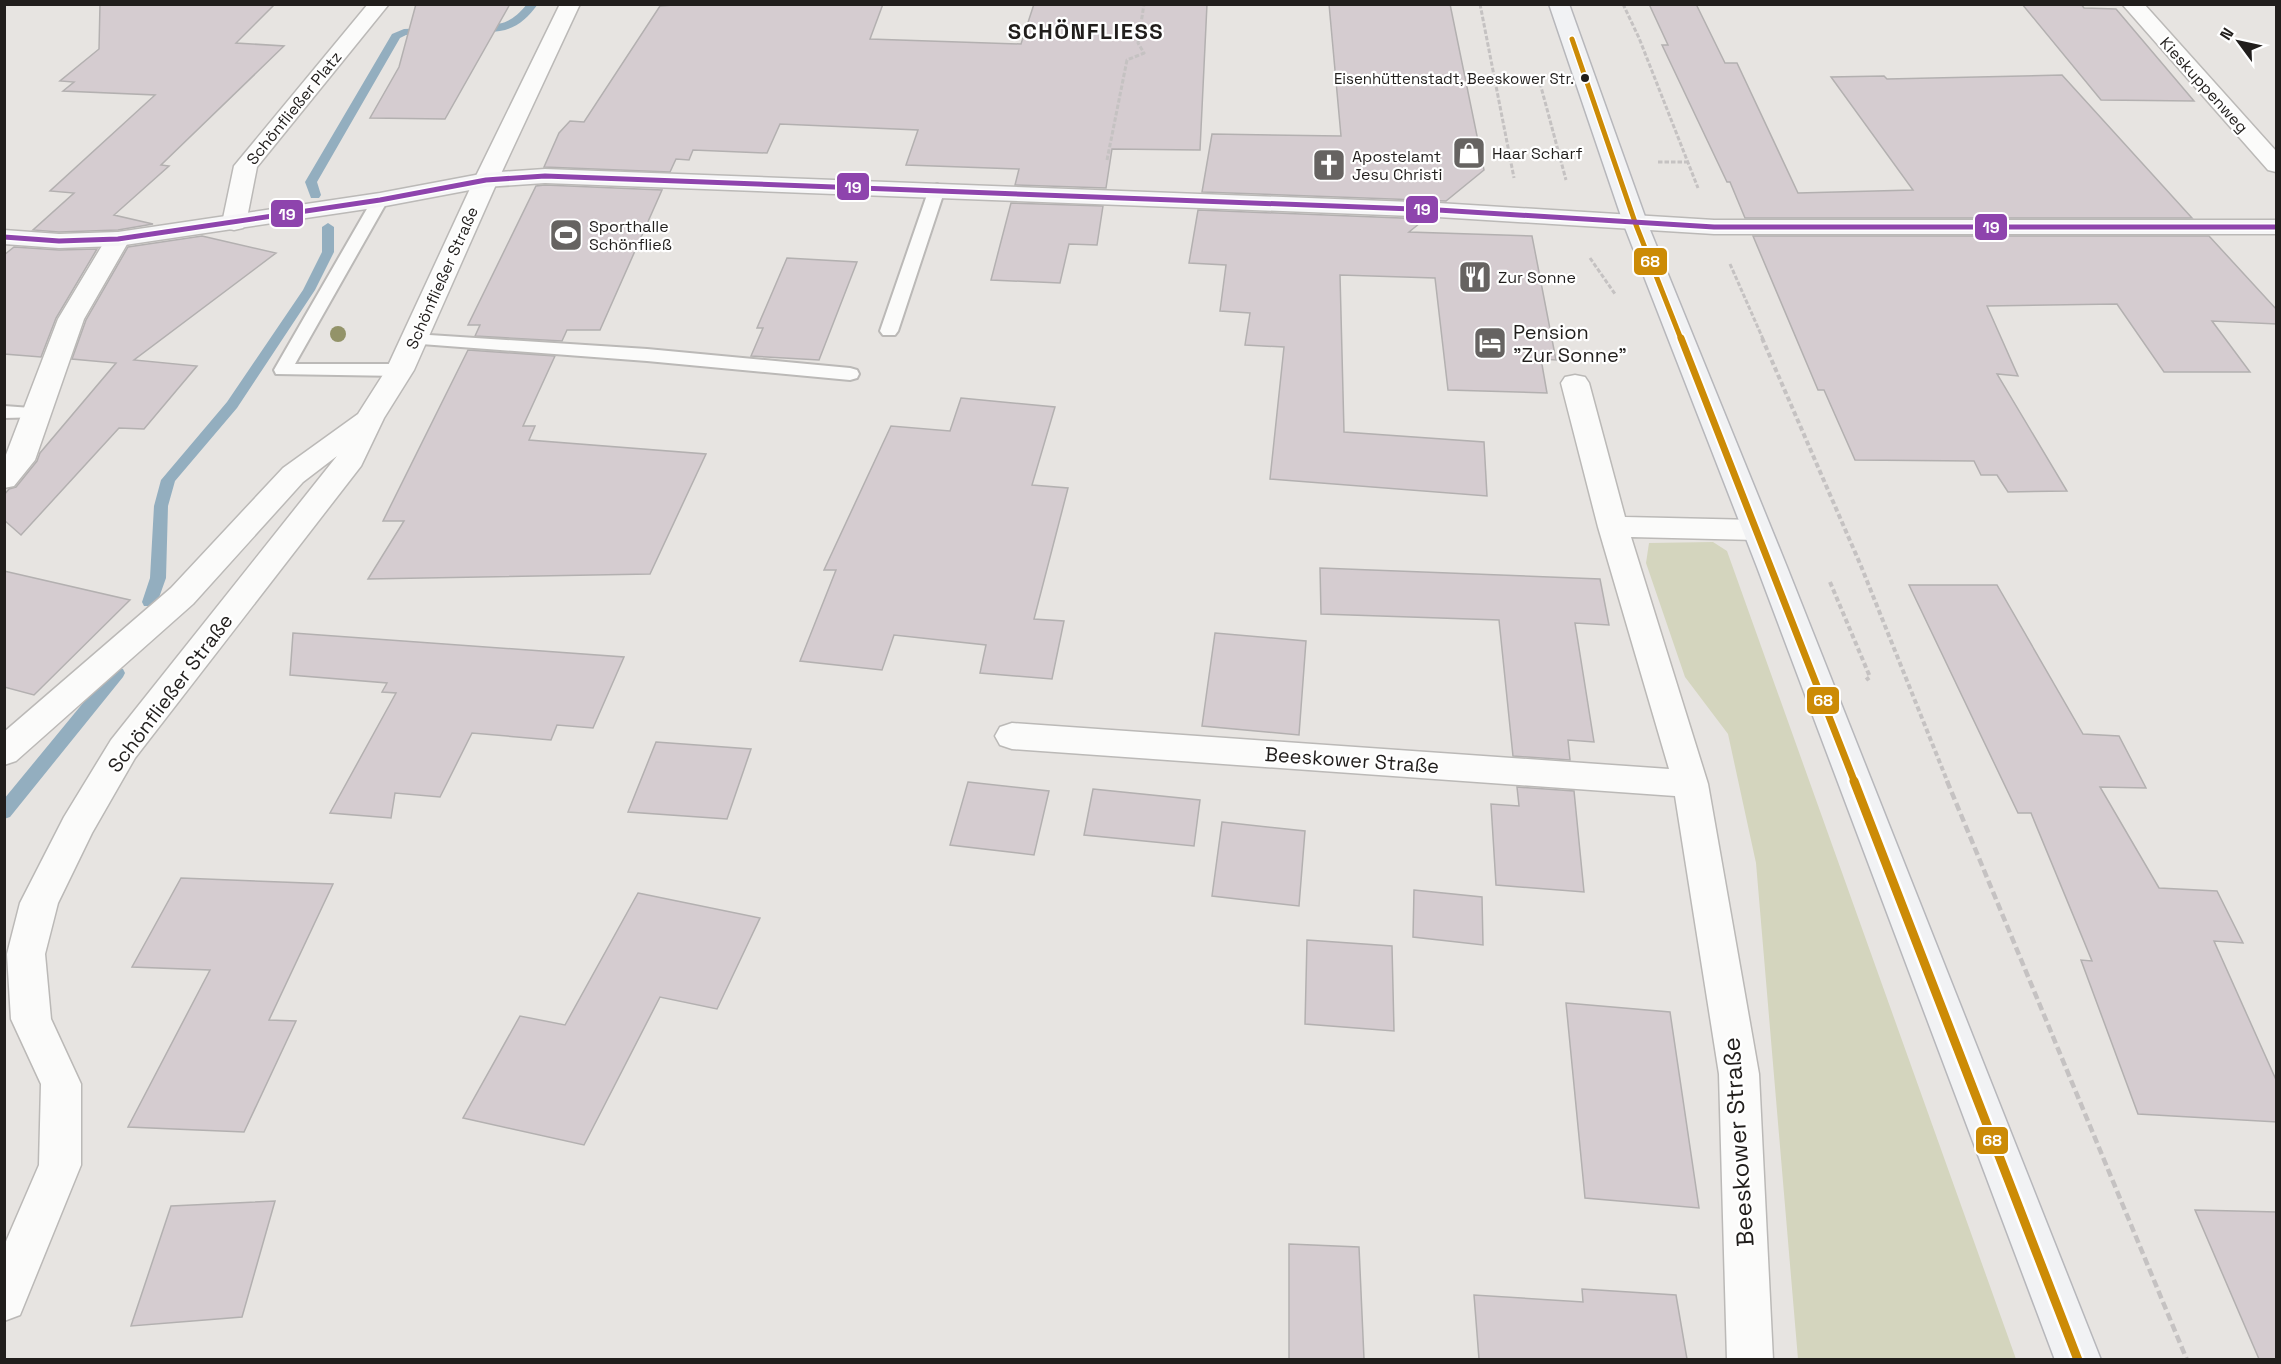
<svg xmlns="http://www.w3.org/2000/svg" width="2281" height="1364" font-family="'Space Grotesk',sans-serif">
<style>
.green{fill:#d4d5be}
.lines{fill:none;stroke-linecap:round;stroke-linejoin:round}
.stream{fill:#93aebf;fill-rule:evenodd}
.building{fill:#d5ccd0;stroke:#b3b0b0;stroke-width:1.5}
.service-casing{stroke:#bbb9b7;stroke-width:4}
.minor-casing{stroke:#bbb9b7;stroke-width:3}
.secondary-casing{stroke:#bbb9b7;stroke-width:3}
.primary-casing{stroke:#b7b7bb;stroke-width:3}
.path-far2{stroke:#c5c2c2;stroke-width:3;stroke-dasharray:4.5 2;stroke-linecap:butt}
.path-far1{stroke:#c5c2c2;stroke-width:4;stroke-dasharray:5 3;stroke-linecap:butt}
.path{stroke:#c5c2c2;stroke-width:4.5;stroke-dasharray:8 4;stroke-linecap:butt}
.service{fill:#fbfbfa;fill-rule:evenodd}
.minor{fill:#fbfbfa;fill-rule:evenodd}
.secondary{fill:#f6f6f7;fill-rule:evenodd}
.primary{fill:#f1f2f4;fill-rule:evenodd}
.bus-1-far2-casing{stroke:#fff;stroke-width:8}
.bus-1-far1-casing{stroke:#fff;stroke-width:11}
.bus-1-casing{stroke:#fff;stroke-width:14}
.bus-2-casing{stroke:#fff;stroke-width:8}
.bus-1-far2{stroke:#cc8b06;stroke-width:5}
.bus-1-far1{stroke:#cc8b06;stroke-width:7}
.bus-1{stroke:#cc8b06;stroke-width:9}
.bus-2{stroke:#8e44ad;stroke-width:5}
.tree{fill:#939369}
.bus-dot{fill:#211e1c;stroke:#fff;stroke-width:2}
.labels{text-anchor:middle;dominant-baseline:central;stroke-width:4.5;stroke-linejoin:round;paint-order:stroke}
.far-bus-label{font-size:15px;fill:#211e1c;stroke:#fff;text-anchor:end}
.far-street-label{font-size:16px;fill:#211e1c;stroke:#fff}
.far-poi-label{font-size:16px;fill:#211e1c;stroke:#fff;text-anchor:start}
.poi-label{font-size:20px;fill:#211e1c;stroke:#fff;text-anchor:start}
.street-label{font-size:20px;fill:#211e1c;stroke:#fff}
.far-district-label{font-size:22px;font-weight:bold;letter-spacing:1.5px;fill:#211e1c;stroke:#fff}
.near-street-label{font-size:24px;fill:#211e1c;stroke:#fff}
.line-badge{stroke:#fff;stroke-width:2}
.badge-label{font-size:16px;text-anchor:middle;font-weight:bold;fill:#fff}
</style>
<rect width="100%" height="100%" fill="#e7e4e1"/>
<path class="green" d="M 1713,542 L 1727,551 L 2016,1359 L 1798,1359 L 1756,863 L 1728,734 L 1685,677 L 1646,563 L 1649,543 Z"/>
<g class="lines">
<path class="stream" d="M 527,4 L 538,4 C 524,23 511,32 488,32 C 480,32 474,33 469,29 C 486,16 501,37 527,4 Z
M 431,28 L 435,29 L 435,33 L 406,35 L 400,38 L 317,182 L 321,195 L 319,198 L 311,198 L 305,182 L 392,34 L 404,29 Z
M 328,223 L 334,227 L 334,252 L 315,290 L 237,408 L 175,481 L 168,506 L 166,578 L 156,606 L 144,606 L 142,602 L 150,578 L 154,506 L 161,480 L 227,402 L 303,290 L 322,252 L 322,227 Z
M 117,667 L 123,669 L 125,673 L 123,677 L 10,817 L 4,819 L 4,799 L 111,669 Z"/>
</g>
<path class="building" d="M 100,4 L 275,4 L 236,43 L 284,46 L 161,165 L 169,166 L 114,215 L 153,224 L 118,230 L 59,232 L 33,230 L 74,193 L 50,191 L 155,95 L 63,91 L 74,82 L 60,81 L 99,49 Z
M 416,4 L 510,4 L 445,119 L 370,118 L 399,67 Z
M 688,4 L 883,4 L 870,39 L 1021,44 L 1034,4 L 1207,4 L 1200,150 L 1112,149 L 1106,188 L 1015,185 L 1019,169 L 906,165 L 918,130 L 780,124 L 767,153 L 693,150 L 689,160 L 676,159 L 670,172 L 544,167 L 559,133 L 570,121 L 584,122 L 660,6 Z
M 1329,4 L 1450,4 L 1484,170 L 1446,201 L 1202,192 L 1212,134 L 1341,136 Z
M 1649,4 L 1696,4 L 1725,63 L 1737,63 L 1798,193 L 1913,190 L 1831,77 L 1884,76 L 1887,79 L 2062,75 L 2192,218 L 1745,218 L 1730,182 L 1727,182 L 1662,45 L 1668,45 Z
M 2022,4 L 2081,4 L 2084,8 L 2116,9 L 2194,101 L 2101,100 Z
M 545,185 L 662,190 L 600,330 L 567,330 L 562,341 L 475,336 L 480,325 L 468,325 L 536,186 Z
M 1011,203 L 1103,206 L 1097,245 L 1069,244 L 1060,283 L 991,280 Z
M 1198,210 L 1425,219 L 1409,232 L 1532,236 L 1556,360 L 1541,359 L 1547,393 L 1448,390 L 1435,278 L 1340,275 L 1344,432 L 1484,442 L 1487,496 L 1270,479 L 1284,347 L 1245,345 L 1250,313 L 1220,311 L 1226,265 L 1189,263 Z
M 202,236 L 276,253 L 134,360 L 197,366 L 144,429 L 119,428 L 21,535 L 4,520 L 4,495 L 9,489 L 16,487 L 37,461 L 40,453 L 116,363 L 72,359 L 86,320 L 128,247 Z
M 1753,236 L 2209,236 L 2277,310 L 2277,324 L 2212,321 L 2250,372 L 2164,372 L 2117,304 L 1987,306 L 2018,376 L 1997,374 L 2067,491 L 2008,492 L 1997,475 L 1981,475 L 1974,461 L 1855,460 L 1824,390 L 1818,390 Z
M 14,247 L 59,250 L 97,249 L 56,318 L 41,357 L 4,354 L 4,255 Z
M 787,258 L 857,262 L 819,360 L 751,356 L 763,328 L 757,328 Z
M 468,350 L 555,356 L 523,426 L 535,426 L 529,440 L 706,454 L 650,574 L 368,579 L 404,521 L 383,521 Z
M 961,398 L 1055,407 L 1032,485 L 1068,488 L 1034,619 L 1064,621 L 1052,679 L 980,673 L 986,645 L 894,635 L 882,670 L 800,661 L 836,570 L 824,570 L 891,426 L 950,431 Z
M 1320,568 L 1600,579 L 1609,625 L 1575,623 L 1594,742 L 1568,740 L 1570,760 L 1513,756 L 1499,620 L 1321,614 Z
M 4,571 L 130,600 L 34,695 L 4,687 Z
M 1909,585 L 1997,585 L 2083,734 L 2119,736 L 2146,788 L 2100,787 L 2159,888 L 2217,891 L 2243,943 L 2214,941 L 2277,1082 L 2277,1122 L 2138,1114 L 2081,960 L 2092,961 L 2031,813 L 2018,813 Z
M 293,633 L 624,657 L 593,728 L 557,725 L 551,740 L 472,733 L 440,797 L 395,793 L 391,818 L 330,813 L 396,693 L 382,692 L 387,683 L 290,675 Z
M 1215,633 L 1306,641 L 1299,735 L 1202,726 Z
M 656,742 L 751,749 L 727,819 L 628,812 Z
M 968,782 L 1049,791 L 1034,855 L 950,845 Z
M 1517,787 L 1574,791 L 1584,892 L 1496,885 L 1491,804 L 1519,806 Z
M 1093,789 L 1200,800 L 1194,846 L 1084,835 Z
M 1222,822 L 1305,831 L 1299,906 L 1212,896 Z
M 181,878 L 333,884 L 269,1020 L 296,1021 L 244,1132 L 128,1127 L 210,970 L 132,967 Z
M 1414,890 L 1482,897 L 1483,945 L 1413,937 Z
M 638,893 L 760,918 L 717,1009 L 660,997 L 584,1145 L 463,1118 L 520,1016 L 565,1025 Z
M 1307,940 L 1392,946 L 1394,1031 L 1305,1024 Z
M 1566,1003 L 1670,1012 L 1699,1208 L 1585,1198 Z
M 275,1201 L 242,1317 L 131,1326 L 171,1206 Z
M 2195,1210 L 2277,1212 L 2277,1359 L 2259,1359 Z
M 1289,1244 L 1359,1247 L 1364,1359 L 1289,1359 Z
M 1582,1289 L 1676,1295 L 1687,1359 L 1479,1359 L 1474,1295 L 1583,1302 Z"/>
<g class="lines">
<defs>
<path id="service" d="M 937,184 L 945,189 L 898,331 L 895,335 L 883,335 L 880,331 L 929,189 Z
M 380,195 L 388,200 L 295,364 L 400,364 L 407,366 L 409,370 L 407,374 L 400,376 L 276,374 L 274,370 L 372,200 Z
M 414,334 L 647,349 L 850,368 L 857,370 L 859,374 L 857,378 L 850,380 L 647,361 L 408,343 L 405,339 L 408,335 Z
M 4,406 L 45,409 L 48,413 L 45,417 L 4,418 Z"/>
<path id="minor" d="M 368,4 L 389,4 L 257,167 L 246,223 L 243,228 L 234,230 L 225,228 L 222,223 L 234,166 Z
M 560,4 L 580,4 L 498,180 L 414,370 L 384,418 L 361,466 L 135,758 L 92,833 L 58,903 L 45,954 L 51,1019 L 81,1084 L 81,1165 L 20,1315 L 4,1321 L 4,1246 L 39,1165 L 41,1084 L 11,1019 L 7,954 L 20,903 L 64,817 L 111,740 L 337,456 L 303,482 L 193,604 L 16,761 L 4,765 L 4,732 L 171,588 L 283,468 L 358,414 L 386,370 L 474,180 Z
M 2122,4 L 2144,4 L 2276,151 L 2276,172 L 2268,170 Z
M 118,232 L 127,234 L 130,239 L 84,319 L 35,460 L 14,486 L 4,488 L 4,460 L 58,319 L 109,234 Z
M 1575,375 L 1585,377 L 1589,383 L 1625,517 L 1756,520 L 1767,523 L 1771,530 L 1767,537 L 1756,540 L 1631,537 L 1708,784 L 1759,1074 L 1773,1360 L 1727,1360 L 1719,1074 L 1675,796 L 1012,749 L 1000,745 L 995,736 L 1000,727 L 1012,723 L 1669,769 L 1598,527 L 1561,383 L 1565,377 Z"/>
<path id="secondary" d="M 545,169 L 1438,203 L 1714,220 L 2276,220 L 2276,234 L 1714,234 L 1438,217 L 545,183 L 486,187 L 380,207 L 118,246 L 59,248 L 4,244 L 4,230 L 59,234 L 118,232 L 380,193 L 486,173 Z"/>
<path id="primary" d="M 1549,4 L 1569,4 L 1648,225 L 1787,567 L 2101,1360 L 2055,1360 L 1757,567 L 1624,225 Z"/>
</defs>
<use href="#service" class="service-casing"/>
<use href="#minor" class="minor-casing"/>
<use href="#secondary" class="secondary-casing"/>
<use href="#primary" class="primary-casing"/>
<path class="path-far2" d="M 1480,4 L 1514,178
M 1623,4 L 1639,38 L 1698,188
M 1540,83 L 1566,180
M 1107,160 L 1127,60 L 1144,53 L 1138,43 L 1144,4
M 1658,162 L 1688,162
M 1590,258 L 1615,294
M 1730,264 L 1763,339"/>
<path class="path-far1" d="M 1762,338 L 1861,566 L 1948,783
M 1830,582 L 1870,677 L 1866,680"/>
<path class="path" d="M 1947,781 L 2187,1360"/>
<use href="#service" class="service"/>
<use href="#minor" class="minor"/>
<use href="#secondary" class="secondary"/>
<use href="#primary" class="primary"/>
<defs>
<path id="bus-1-far2" d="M 1572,39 L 1636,225 L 1681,339"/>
<path id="bus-1-far1" d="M 1681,338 L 1855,783"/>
<path id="bus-1" d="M 1854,781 L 2078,1360"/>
<path id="bus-2" d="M 4,237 L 59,241 L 118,239 L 380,200 L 486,180 L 545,176 L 1438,210 L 1714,227 L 2276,227"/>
</defs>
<use href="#bus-1-far2" class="bus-1-far2-casing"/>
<use href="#bus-1-far1" class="bus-1-far1-casing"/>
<use href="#bus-1" class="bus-1-casing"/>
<use href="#bus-2" class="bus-2-casing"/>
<use href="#bus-1-far2" class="bus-1-far2"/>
<use href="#bus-1-far1" class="bus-1-far1"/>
<use href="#bus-1" class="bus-1"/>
<use href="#bus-2" class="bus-2"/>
</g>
<circle class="tree" cx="338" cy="334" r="8"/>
<defs>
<symbol id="shop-square" viewBox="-11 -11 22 22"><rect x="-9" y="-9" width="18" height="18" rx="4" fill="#666361" stroke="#fff"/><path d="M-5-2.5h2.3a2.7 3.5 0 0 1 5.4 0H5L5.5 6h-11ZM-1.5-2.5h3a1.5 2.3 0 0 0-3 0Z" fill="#fff"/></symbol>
<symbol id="church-square" viewBox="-11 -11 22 22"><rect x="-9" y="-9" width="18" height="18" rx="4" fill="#666361" stroke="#fff"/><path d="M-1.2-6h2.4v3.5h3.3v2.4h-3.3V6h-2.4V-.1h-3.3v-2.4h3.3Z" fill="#fff"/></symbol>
<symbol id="stadium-square" viewBox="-11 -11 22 22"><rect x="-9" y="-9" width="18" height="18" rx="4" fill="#666361" stroke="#fff"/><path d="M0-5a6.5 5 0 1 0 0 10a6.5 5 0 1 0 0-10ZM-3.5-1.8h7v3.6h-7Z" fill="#fff"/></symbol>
<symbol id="restaurant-square" viewBox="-11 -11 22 22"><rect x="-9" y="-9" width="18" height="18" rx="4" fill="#666361" stroke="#fff"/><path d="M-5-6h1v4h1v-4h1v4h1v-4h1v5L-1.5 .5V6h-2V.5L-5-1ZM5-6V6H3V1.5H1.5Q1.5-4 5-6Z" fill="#fff"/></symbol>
<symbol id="hotel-square" viewBox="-11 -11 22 22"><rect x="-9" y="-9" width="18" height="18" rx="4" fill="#666361" stroke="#fff"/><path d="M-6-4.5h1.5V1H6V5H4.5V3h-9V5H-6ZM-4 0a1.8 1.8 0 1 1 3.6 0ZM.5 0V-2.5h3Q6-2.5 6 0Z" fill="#fff"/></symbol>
</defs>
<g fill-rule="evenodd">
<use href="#shop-square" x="1450" y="134" width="38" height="38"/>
<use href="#church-square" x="1310" y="146" width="38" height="38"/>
<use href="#stadium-square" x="547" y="216" width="38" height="38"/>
<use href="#restaurant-square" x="1456" y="258" width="38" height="38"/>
<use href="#hotel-square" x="1471" y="324" width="38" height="38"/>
</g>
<circle class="bus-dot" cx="1585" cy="78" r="5"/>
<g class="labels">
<g class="far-bus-label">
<text x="1574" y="78">Eisenhüttenstadt, Beeskower Str.</text>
</g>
<g class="far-street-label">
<text transform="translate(2204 85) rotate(48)">Kieskuppenweg</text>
<text transform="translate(294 108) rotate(-51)">Schönfließer Platz</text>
<text transform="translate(442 278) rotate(-66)">Schönfließer Straße</text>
</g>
<g class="far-poi-label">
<text x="1492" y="153">Haar Scharf</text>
<text x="1352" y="156">Apostelamt<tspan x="1352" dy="18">Jesu Christi</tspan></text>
<text x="589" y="226">Sporthalle<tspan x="589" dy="18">Schönfließ</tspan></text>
<text x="1498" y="277">Zur Sonne</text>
</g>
<g class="poi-label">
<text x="1513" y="332">Pension<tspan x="1513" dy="23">"Zur Sonne"</tspan></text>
</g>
<g class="street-label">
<text transform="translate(170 693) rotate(-53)">Schönfließer Straße</text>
<text transform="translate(1352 760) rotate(4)">Beeskower Straße</text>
</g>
<g class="far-district-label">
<text x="1086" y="31">SCHÖNFLIESS</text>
</g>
<g class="near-street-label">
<text transform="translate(1738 1142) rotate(-94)">Beeskower Straße</text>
</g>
</g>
<g class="line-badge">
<rect x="836" y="172" width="34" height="29" rx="6" fill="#8e44ad"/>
<rect x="1405" y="195" width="34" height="29" rx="6" fill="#8e44ad"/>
<rect x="270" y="199" width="34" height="29" rx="6" fill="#8e44ad"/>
<rect x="1974" y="213" width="34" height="28" rx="6" fill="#8e44ad"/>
<rect x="1633" y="247" width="35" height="29" rx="6" fill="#cc8b06"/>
<rect x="1806" y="686" width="34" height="29" rx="6" fill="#cc8b06"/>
<rect x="1975" y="1126" width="34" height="29" rx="6" fill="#cc8b06"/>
</g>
<g class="badge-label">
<text x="853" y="193">19</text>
<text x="1422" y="215">19</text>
<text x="287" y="220">19</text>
<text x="1991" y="233">19</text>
<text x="1650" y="267">68</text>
<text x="1823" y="706">68</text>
<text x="1992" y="1146">68</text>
</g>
<rect width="2281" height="1364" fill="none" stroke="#211e1c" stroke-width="12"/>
<g transform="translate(2239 42) rotate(303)" stroke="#ffffff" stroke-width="4.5" paint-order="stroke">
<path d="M0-4.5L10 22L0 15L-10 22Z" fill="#211e1c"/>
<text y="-9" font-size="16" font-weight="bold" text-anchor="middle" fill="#211e1c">N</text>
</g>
</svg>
